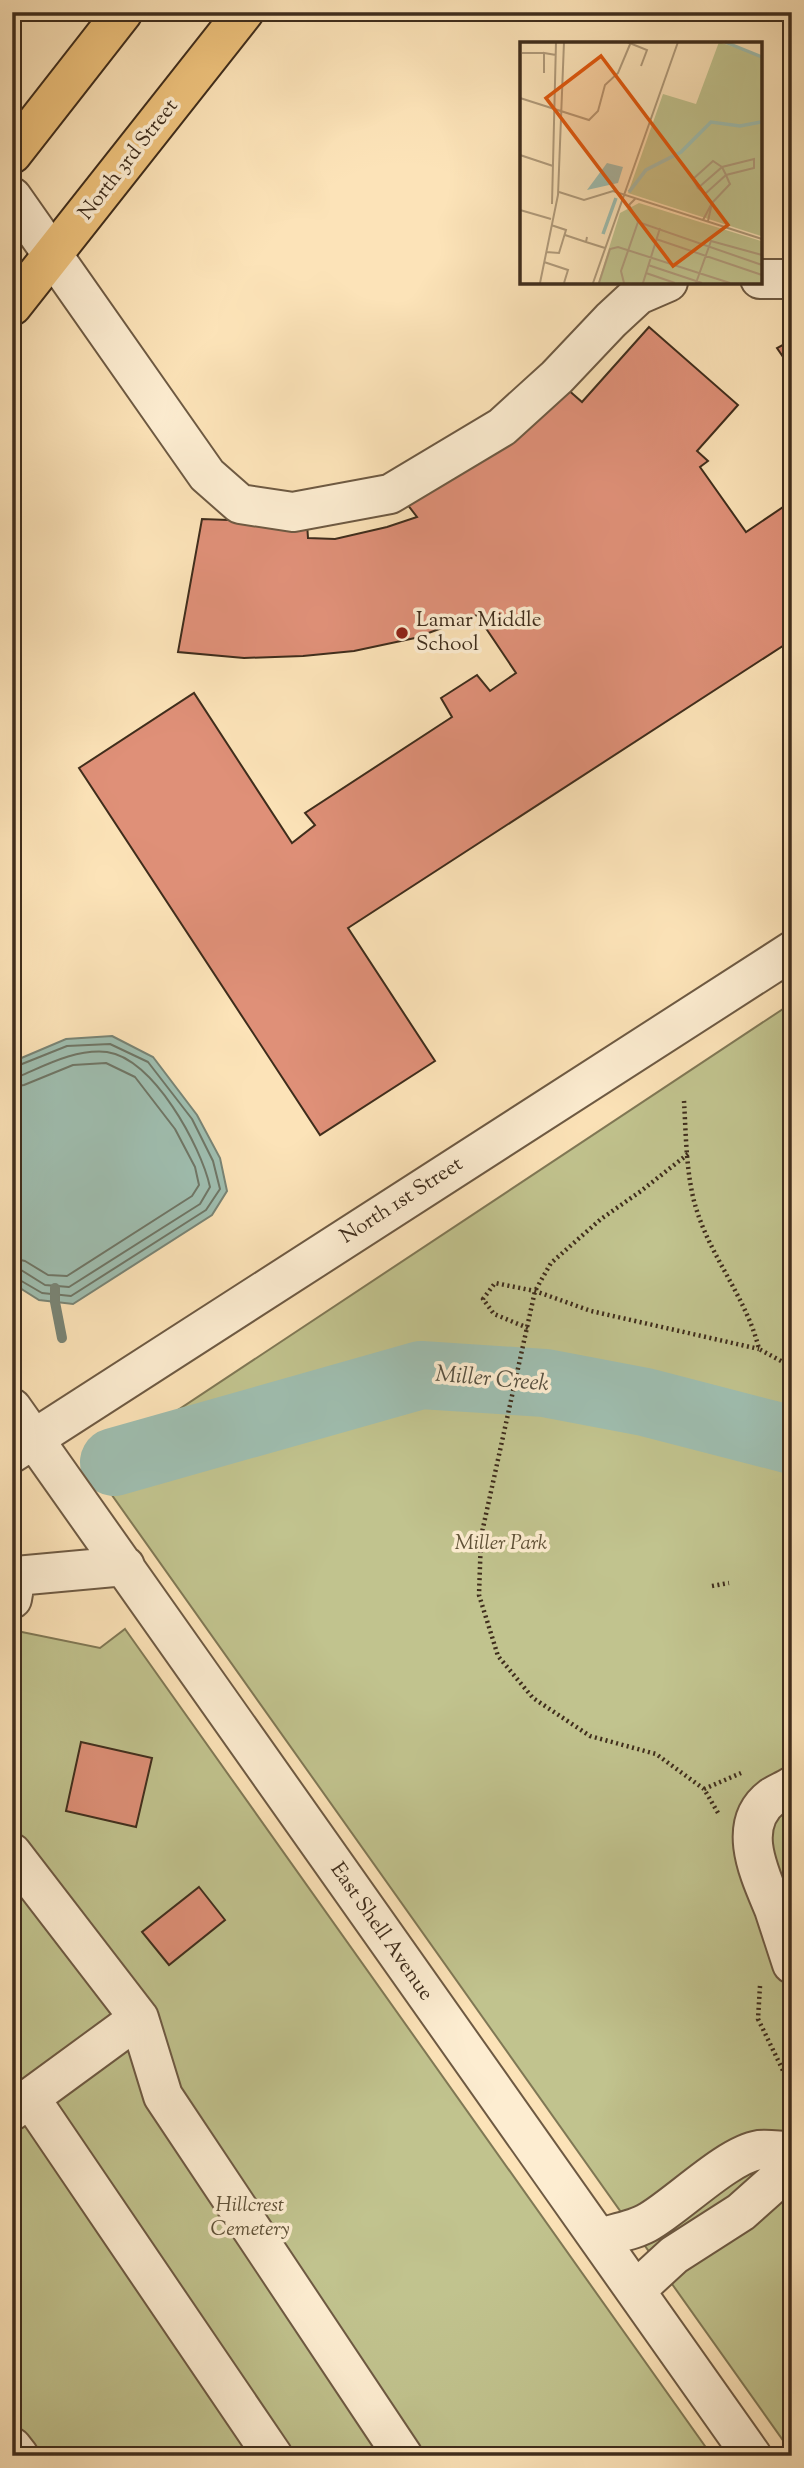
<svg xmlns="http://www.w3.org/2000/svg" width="804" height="2468" font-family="'Sorts Mill Goudy',serif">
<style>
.green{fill:#c1c38e;stroke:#807855;stroke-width:2}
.water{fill:#9fbeb0;stroke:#798475;stroke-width:2}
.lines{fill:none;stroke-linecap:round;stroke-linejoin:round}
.shore{stroke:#6f7666;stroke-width:2}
.stream{stroke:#798475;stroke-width:10}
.river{stroke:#9fbeb0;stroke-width:68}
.building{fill:#df9078;stroke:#3f2d1c;stroke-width:2}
.minor-casing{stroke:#6e5a43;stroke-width:42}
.major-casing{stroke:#3f2d1c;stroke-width:42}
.path{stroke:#3f2d1c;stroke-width:4.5;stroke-dasharray:2 3.5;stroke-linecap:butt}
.minor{stroke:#fdedd1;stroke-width:38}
.major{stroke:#eec27c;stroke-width:38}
.poi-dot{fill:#8f2418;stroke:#fdedd1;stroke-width:2.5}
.labels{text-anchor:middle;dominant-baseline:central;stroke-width:7;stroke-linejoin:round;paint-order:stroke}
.street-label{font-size:21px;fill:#3f2d1c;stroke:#fdedd1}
.poi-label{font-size:21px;fill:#3f2d1c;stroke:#fdedd1;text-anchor:start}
.park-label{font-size:21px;font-style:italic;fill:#605238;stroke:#fdedd1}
.water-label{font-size:23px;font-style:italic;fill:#575141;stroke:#fdedd1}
.inset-river{fill:none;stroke:#9fbeb0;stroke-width:3.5}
.inset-road{fill:none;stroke:#b09a7a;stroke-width:2}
.view{fill:#e0570d;fill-opacity:0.15;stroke:#e0570d;stroke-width:3.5}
.inset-edge{fill:none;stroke:#3f2d1c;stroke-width:3.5}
</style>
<rect width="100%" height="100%" fill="#fce3b8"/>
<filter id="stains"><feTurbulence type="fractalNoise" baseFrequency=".00286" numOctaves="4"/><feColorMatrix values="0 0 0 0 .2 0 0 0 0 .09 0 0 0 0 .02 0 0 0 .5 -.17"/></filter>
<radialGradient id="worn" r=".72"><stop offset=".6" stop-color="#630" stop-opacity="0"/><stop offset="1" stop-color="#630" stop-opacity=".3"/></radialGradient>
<path class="green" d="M 792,1003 L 792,2453 L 92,1467 Z
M 125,1629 L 712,2456 L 12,2456 L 12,1630 L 100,1648 Z"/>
<path class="water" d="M 112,1036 L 153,1057 L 197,1115 L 220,1158 L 227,1191 L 212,1215 L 73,1304 L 39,1300 L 12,1283 L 12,1062 L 66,1039 Z"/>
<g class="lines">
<path class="shore" d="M 12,1068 L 67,1046 L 110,1044 L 148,1062 L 192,1119 L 213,1161 L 220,1189 L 206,1210 L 71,1296 L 42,1293 L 18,1279 L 12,1278
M 12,1077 L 20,1076 C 48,1064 76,1049 107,1052 C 153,1058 201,1146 210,1187 L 200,1204 L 69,1287 L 45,1285 L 21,1270 L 12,1269
M 12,1087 L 24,1085 L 73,1065 L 106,1063 L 135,1077 L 175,1129 L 195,1167 L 199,1185 L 192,1196 L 67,1276 L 48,1275 L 25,1261 L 12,1258"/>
<path class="stream" d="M 55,1288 L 55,1302 L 62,1338"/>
<path class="river" d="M 114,1462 L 421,1375 L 545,1383 L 645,1402 L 792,1440"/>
</g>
<path class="building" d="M 649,327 L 738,405 L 697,451 L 708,461 L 700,467 L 746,532 L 792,501 L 792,640 L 348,928 L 435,1061 L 320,1135 L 79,768 L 194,693 L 292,843 L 315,825 L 305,813 L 452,717 L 441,698 L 477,675 L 490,691 L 516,673 L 477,615 L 415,638 L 354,651 L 303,656 L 244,658 L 178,652 L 202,519 L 307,523 L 308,538 L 335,539 L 387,527 L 417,517 L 404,500 L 566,388 L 582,402 Z
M 792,340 L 792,370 L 777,348 Z
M 81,1742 L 152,1758 L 136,1827 L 66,1811 Z
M 199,1887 L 225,1920 L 169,1965 L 142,1932 Z"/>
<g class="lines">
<defs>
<path id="minor" d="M 12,197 L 207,475 L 240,504 L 293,512 L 390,494 L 502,427 L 557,377 L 611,320 L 638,295 L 668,282
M 760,279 L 792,279
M 12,1408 L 752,2456
M 12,1453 L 792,951
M 12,1599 L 16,1576 L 125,1566
M 12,1853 L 139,2018 L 163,2096 L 403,2456
M 792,1905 L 774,1909 L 792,1964
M 774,1909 C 760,1875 735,1825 772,1797 C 778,1793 786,1790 792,1786
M 30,2098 L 273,2456
M 12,2111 L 139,2018
M 599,2238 C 616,2233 636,2230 650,2221 C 680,2203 728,2155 759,2150 C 769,2149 781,2151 792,2151
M 636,2290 L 674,2255 L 741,2212 L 778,2179 L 792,2161
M 12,2447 L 19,2456"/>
<path id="major" d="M 12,154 L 123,12
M 12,306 L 244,12"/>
</defs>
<use href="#minor" class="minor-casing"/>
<use href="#major" class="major-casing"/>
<path class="path" d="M 684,1101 C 686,1134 686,1176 696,1208 C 711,1258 747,1299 759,1349 L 792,1367
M 688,1154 L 641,1191 L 601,1219 L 551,1263 L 535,1291 L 481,1537 L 479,1595 L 498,1656 L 533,1698 L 590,1736 L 656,1754 L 704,1789 L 718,1813
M 528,1328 L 494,1314 L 483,1299 L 495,1283 L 535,1291 L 591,1311 L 759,1349
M 712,1586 L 729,1583
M 704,1789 L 741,1773
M 760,1986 L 758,2019 L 792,2089"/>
<use href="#minor" class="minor"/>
<use href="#major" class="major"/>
</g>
<circle class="poi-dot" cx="402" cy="633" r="7"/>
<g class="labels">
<g class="street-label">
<text transform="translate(129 160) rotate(-52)">North 3rd Street</text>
<text transform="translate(402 1201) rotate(-33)">North 1st Street</text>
<text transform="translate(381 1932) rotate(55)">East Shell Avenue</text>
</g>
<g class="poi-label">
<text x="416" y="621">Lamar Middle<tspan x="416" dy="24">School</tspan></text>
</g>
<g class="park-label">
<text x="501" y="1544">Miller Park</text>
<text x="250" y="2206">Hillcrest<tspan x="250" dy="24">Cemetery</tspan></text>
</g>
<g class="water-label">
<text transform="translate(492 1380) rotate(5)">Miller Creek</text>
</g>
</g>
<g transform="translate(520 42)">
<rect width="242" height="242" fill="#fce3b8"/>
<path d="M 199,0 L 241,14 L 241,194 L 108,151 L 143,52 L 176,62 ZM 119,161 L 241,199 L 241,241 L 78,241 L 100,171 Z" fill="#c1c38e"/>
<path d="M 87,121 L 103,125 L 98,141 L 67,148 Z" fill="#9fbeb0"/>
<path class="inset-river" d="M 205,0 L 242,15M 109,150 L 126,128 L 161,110 L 191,80 L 220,84 L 241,80M 83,192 L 96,156"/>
<path class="inset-road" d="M 107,0 L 127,8 L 121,24M 2,11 L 24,11M 24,31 L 24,11 L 36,13M 0,56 L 69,78 L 78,69 L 85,43 L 98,31 L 111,0M 0,113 L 33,124M 178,146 L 173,137 L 193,119 L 202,125 L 178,146 L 185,152 L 206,133 L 234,126 L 234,117 L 202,125 L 206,133 L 209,140 L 210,142 L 192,161M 39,150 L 64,158 L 93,149 L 242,197M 115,157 L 109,163 L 118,180 L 242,223M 32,162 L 36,0M 0,168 L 31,177M 183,178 L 192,161 L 188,179M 45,193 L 66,200M 67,195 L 66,200 L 85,206M 136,197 L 242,233M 26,210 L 39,211 L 46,188 L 31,183M 24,220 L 48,228 L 44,241M 128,223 L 182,241M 126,231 L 155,241M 20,241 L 38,153 L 44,0M 73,241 L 158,0M 79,241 L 90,207 L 98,205 L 210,241M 104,241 L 101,229 L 118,180M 123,241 L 140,186M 176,241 L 191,199 L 242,213"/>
<path class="view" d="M 81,14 L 208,183 L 153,224 L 26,56 Z"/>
<rect width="242" height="242" class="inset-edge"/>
</g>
<rect width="804" height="2468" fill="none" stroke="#fce3b8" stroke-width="42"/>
<rect x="14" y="14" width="776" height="2440" fill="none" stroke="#3f2d1c" stroke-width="3.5"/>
<rect x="21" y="21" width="762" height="2426" fill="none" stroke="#3f2d1c" stroke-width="2"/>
<rect width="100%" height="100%" filter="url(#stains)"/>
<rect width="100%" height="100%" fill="url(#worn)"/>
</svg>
